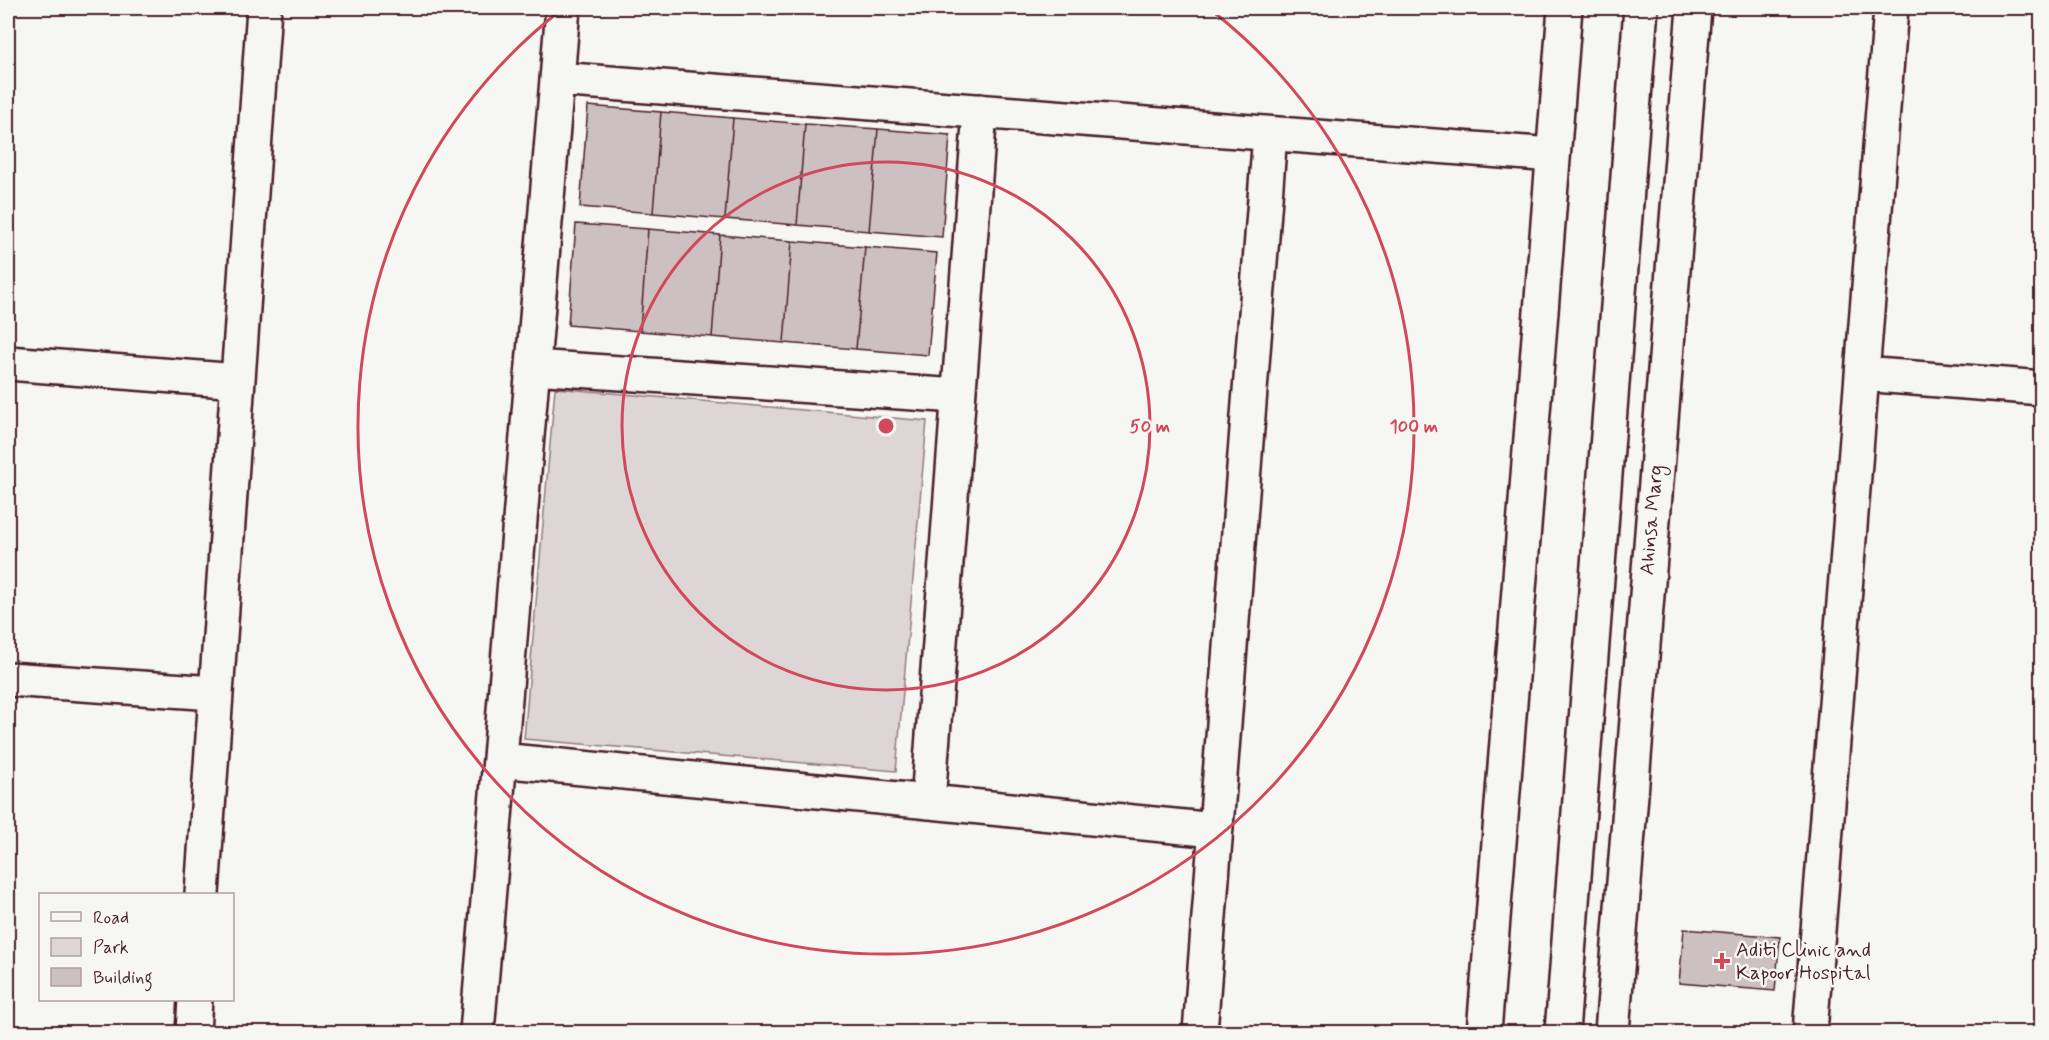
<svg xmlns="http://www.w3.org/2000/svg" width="2049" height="1040" font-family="Mynerve,sans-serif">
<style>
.green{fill:#ddd6d5;stroke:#947a80;stroke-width:1.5}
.building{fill:#ccc1c0;stroke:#4a1f2b;stroke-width:1.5}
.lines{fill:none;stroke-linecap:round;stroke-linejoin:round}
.street-casing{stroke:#4a1f2b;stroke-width:38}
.secondary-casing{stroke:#4a1f2b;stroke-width:38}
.street{stroke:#f6f6f2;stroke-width:33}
.secondary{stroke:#f6f6f2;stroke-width:33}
.ring{fill:none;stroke:#d1495b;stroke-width:3}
.poi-dot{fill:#d1495b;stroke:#f6f6f2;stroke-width:2}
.labels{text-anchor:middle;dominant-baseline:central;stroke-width:5;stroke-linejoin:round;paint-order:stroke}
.street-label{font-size:20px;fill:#4a1f2b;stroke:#f6f6f2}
.poi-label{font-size:20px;fill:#4a1f2b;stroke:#f6f6f2;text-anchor:start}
.centre{fill:#d1495b;stroke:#f6f6f2;stroke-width:3}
.ring-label{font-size:18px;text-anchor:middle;font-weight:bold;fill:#d1495b;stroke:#f6f6f2;stroke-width:5;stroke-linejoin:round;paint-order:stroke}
</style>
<rect width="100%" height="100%" fill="#f6f6f2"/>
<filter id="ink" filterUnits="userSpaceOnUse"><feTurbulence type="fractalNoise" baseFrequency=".0167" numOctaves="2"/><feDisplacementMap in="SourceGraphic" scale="12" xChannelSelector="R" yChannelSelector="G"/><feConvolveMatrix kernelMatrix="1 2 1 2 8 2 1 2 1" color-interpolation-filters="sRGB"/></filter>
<g filter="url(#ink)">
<path class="green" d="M 555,388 L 927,421 L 896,771 L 524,739 Z"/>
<path class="building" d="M 588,106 L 661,112 L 653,213 L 580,207 Z
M 661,112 L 733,118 L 725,219 L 653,213 Z
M 733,118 L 805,124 L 797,225 L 725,219 Z
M 805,124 L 878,129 L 869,231 L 797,225 Z
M 878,129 L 950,135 L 942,237 L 869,231 Z
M 576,224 L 648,229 L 640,331 L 568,325 Z
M 648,229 L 720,235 L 712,337 L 640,331 Z
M 720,235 L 792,241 L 784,343 L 712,337 Z
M 792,241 L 865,247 L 856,349 L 784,343 Z
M 865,247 L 937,253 L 928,355 L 856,349 Z
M 1684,929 L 1780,937 L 1775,991 L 1679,983 Z"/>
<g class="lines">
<defs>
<path id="street" d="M 557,79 L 1553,155
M 8,363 L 238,381
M 533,367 L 958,396
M 1862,374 L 2042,388
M 8,679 L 215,693
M 500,760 L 1215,830
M 928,802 L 980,111
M 202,894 L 264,8
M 193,1032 L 195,1000
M 477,1032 L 563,8
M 1200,1032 L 1270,134
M 1484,1032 L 1565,8
M 1810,1032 L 1891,8"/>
<path id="secondary" d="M 1562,1032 L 1641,8
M 1612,1032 L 1694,8"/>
</defs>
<use href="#street" class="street-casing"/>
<use href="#secondary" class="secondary-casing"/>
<use href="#street" class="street"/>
<use href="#secondary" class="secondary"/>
</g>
</g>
<g class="ring">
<circle cx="886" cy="426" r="264"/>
<path d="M1211 10A528 528 0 1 1 561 10"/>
</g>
<path class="poi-dot" d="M1719 952h6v6h6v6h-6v6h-6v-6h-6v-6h6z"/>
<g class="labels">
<g class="street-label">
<text transform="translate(1652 520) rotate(-85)">Ahinsa Marg</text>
</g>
<g class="poi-label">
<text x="1736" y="950">Aditi Clinic and<tspan x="1736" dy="23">Kapoor Hospital</tspan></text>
</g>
</g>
<circle cx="886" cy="426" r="9" class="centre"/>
<g class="ring-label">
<text x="1150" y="432">50 m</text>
<text x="1414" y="432">100 m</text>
</g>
<rect width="2049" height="1040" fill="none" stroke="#f6f6f2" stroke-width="30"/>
<rect x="15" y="15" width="2019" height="1010" fill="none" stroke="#4a1f2b" stroke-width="2" filter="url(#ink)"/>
<rect x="39" y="893" width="195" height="108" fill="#f6f6f2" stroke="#b1a0a2" stroke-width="1.5"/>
<rect x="51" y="912" width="30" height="9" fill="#f6f6f2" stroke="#b1a0a2" stroke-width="1.5"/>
<text x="93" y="923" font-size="18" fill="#4a1f2b">Road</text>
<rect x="51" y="938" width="30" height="18" fill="#ddd6d5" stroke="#b1a0a2" stroke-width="1.5"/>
<text x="93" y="953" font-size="18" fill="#4a1f2b">Park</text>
<rect x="51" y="968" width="30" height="18" fill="#ccc1c0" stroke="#b1a0a2" stroke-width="1.5"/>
<text x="93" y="983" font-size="18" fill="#4a1f2b">Building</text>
</svg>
